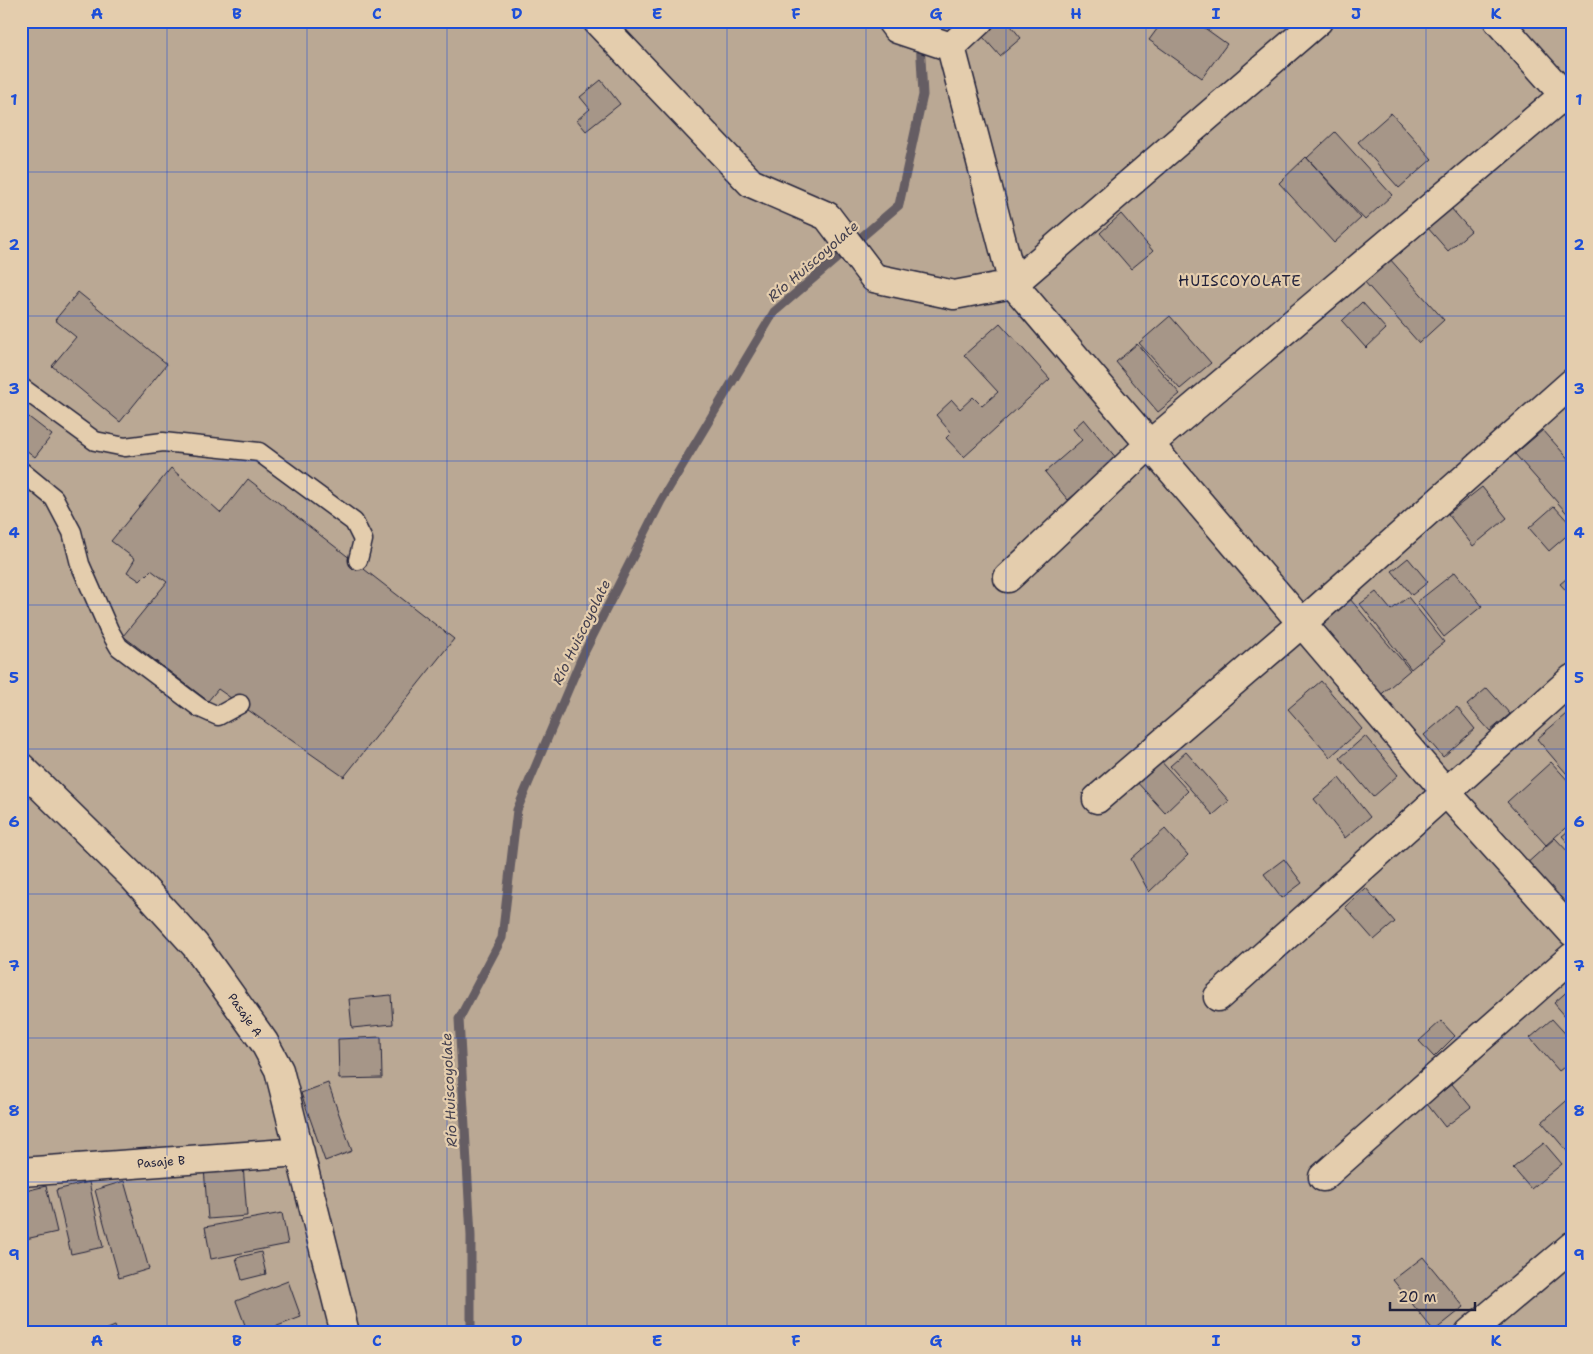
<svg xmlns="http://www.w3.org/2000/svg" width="1593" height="1354" font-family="'Shantell Sans',sans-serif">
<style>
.green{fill:#baa894;stroke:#6e6568}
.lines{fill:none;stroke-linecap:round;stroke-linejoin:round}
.stream{stroke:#655d63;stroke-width:9}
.building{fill:#a69688;stroke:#22223b}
.service-casing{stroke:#22223b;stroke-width:21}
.minor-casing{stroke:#22223b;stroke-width:31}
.service{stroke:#e4cdad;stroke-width:18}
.minor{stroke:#e4cdad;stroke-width:28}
.grid{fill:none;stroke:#1d4ed8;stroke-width:1;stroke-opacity:0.55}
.labels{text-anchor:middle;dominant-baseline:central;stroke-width:4.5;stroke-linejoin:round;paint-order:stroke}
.street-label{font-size:12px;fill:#22223b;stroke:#e4cdad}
.water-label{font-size:14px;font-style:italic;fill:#44404f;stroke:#e4cdad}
.quarter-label{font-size:15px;letter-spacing:1px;fill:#22223b;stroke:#e4cdad}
.neatline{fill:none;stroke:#1d4ed8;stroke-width:2}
.grid-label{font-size:16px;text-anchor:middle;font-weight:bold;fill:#1d4ed8}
</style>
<rect width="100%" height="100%" fill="#d8c3a6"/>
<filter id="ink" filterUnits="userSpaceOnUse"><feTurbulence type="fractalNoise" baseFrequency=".02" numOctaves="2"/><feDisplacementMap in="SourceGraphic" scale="10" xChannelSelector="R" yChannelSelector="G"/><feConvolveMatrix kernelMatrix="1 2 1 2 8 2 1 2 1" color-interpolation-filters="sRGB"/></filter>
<g filter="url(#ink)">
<path class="green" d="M 21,21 L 1572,21 L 1572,1333 L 21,1333 Z"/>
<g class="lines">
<path class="stream" d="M 471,1333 L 471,1236 L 459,1019 L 502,938 L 517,810 L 582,657 L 661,501 L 774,312 L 899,205 L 923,95 L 919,21"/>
</g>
<path class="building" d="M 1000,21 L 1007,21 L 1021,38 L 1000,56 L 983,37 Z
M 1163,21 L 1195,21 L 1227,44 L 1202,78 L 1149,40 Z
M 601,80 L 620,104 L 586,131 L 577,120 L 590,109 L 580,97 Z
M 1391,113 L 1432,159 L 1399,188 L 1358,142 Z
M 1335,132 L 1392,195 L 1365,220 L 1307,158 Z
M 1306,157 L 1361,218 L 1334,243 L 1279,183 Z
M 1450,207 L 1471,231 L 1448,251 L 1427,227 Z
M 1121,214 L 1153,251 L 1131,269 L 1100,233 Z
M 1389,258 L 1444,320 L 1419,343 L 1363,280 Z
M 78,292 L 167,364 L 120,422 L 52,366 L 76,337 L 55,320 Z
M 1362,302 L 1386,329 L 1366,348 L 1342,321 Z
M 1170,316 L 1211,363 L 1180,389 L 1139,343 Z
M 1000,323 L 1050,379 L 964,457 L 946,438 L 951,433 L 936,415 L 952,400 L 960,409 L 973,397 L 982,406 L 998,392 L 964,355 Z
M 1137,344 L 1180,394 L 1158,412 L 1116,362 Z
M 21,411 L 52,435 L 35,457 L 21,446 Z
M 1084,419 L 1117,459 L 1068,500 L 1045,472 L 1082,440 L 1073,429 Z
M 1543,430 L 1572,463 L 1572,519 L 1515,454 Z
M 171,468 L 221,513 L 248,479 L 454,639 L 344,777 L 218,689 L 208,701 L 123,636 L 167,582 L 151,570 L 140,581 L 127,572 L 135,559 L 111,541 Z
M 1482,487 L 1507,518 L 1473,546 L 1448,514 Z
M 1554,506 L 1572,526 L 1572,531 L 1549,551 L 1529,528 Z
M 1408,558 L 1428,582 L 1412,595 L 1392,571 Z
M 1455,572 L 1482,606 L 1444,637 L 1417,602 Z
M 1572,574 L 1572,597 L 1560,584 Z
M 1376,592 L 1391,610 L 1408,597 L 1444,642 L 1411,669 L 1360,604 Z
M 1350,599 L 1410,670 L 1377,698 L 1317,627 Z
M 1321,681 L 1362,729 L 1330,757 L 1288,709 Z
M 1487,688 L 1510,714 L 1490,731 L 1467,705 Z
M 1457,707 L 1475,729 L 1443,757 L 1424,735 Z
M 1566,714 L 1572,721 L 1572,780 L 1537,739 Z
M 1365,736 L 1398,775 L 1373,797 L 1340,758 Z
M 1186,752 L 1229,801 L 1213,815 L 1170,766 Z
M 1158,758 L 1188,791 L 1165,813 L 1135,780 Z
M 1551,762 L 1572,785 L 1572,822 L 1546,845 L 1507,802 Z
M 1339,778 L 1370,817 L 1345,838 L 1314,799 Z
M 1572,828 L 1572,847 L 1562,836 Z
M 1165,829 L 1188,855 L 1149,892 L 1131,859 Z
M 1555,838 L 1572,856 L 1572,902 L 1564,910 L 1524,866 Z
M 1284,859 L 1302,883 L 1282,898 L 1264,874 Z
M 1366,888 L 1395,922 L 1374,940 L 1345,907 Z
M 1572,987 L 1572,1024 L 1554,1003 Z
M 391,995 L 393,1024 L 352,1028 L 349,999 Z
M 1552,1019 L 1572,1041 L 1572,1061 L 1559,1071 L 1530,1038 Z
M 1441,1021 L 1455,1036 L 1434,1057 L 1419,1041 Z
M 381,1037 L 382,1078 L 339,1079 L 338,1039 Z
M 328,1083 L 352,1151 L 325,1161 L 301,1093 Z
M 1452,1084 L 1471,1107 L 1445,1127 L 1427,1104 Z
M 1572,1096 L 1572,1157 L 1542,1122 Z
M 1544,1143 L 1562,1164 L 1531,1189 L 1513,1168 Z
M 243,1165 L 247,1216 L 208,1219 L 204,1168 Z
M 124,1181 L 149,1269 L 119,1278 L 95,1190 Z
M 89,1182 L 103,1247 L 71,1254 L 56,1190 Z
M 46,1186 L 57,1232 L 21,1240 L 21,1192 Z
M 282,1213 L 288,1244 L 211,1259 L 205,1227 Z
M 261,1252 L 266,1274 L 242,1280 L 236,1258 Z
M 1423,1257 L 1464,1307 L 1434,1331 L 1393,1280 Z
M 288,1281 L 301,1317 L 259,1333 L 248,1333 L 236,1301 Z
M 115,1326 L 118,1333 L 98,1333 Z"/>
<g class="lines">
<defs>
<path id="service" d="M 21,387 L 95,441 L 125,447 L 163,442 L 259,452 L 354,522 L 363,540 L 358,560
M 21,471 L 54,498 L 72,532 L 80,564 L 109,630 L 119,647 L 200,708 L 218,716 L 240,704"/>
<path id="minor" d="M 597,21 L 751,183 L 827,216 L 874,278 L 954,295 L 1013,284 L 1318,21
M 891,21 L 897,29 L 951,47 L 1013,284 L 1445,791 L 1572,932
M 1498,21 L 1572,104
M 951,47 L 979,21
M 1008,578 L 1150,444 L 1564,95
M 21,767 L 134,878 L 195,945 L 264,1042 L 279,1070 L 345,1333
M 1097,799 L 1302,623 L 1572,383
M 1218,997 L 1572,679
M 21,1172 L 300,1152
M 1323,1177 L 1572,957
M 1469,1333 L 1572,1246"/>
</defs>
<use href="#service" class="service-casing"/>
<use href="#minor" class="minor-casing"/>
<use href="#service" class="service"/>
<use href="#minor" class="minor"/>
</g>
</g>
<path class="grid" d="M 167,21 L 167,1333M 307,21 L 307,1333M 447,21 L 447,1333M 587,21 L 587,1333M 727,21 L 727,1333M 866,21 L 866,1333M 1006,21 L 1006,1333M 1146,21 L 1146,1333M 1286,21 L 1286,1333M 1426,21 L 1426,1333M 21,172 L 1572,172M 21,316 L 1572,316M 21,461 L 1572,461M 21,605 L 1572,605M 21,749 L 1572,749M 21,894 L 1572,894M 21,1038 L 1572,1038M 21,1182 L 1572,1182"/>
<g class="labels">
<g class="street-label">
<text transform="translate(245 1015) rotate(55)">Pasaje A</text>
<text transform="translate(161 1162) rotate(-4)">Pasaje B</text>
</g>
<g class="water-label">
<text transform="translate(813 261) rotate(-41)">Río Huiscoyolate</text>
<text transform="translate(581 632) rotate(-64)">Río Huiscoyolate</text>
<text transform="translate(449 1090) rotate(-93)">Río Huiscoyolate</text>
</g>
<g class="quarter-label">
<text x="1240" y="281">HUISCOYOLATE</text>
</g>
</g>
<rect width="1593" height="1354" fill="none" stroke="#e4cdad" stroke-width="55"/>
<path d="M1390 1302v8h85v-8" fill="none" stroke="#22223b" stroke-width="2.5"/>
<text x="1398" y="1302" font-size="15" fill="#22223b" stroke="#e4cdad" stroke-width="4" paint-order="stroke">20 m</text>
<rect x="28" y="28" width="1538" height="1298" class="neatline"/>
<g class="grid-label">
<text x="97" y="19">A</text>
<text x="237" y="19">B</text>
<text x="377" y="19">C</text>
<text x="517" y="19">D</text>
<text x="657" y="19">E</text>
<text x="796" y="19">F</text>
<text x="936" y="19">G</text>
<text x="1076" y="19">H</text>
<text x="1216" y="19">I</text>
<text x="1356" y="19">J</text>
<text x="1496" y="19">K</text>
<text x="14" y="105">1</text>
<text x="1579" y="105">1</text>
<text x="14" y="250">2</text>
<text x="1579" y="250">2</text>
<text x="14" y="394">3</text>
<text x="1579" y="394">3</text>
<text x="14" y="538">4</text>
<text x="1579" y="538">4</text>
<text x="14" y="683">5</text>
<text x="1579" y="683">5</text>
<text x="14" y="827">6</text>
<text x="1579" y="827">6</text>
<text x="14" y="971">7</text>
<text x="1579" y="971">7</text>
<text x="14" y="1116">8</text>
<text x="1579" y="1116">8</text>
<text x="14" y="1260">9</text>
<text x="1579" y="1260">9</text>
<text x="97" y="1346">A</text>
<text x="237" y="1346">B</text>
<text x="377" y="1346">C</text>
<text x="517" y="1346">D</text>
<text x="657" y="1346">E</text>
<text x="796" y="1346">F</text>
<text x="936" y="1346">G</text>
<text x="1076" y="1346">H</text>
<text x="1216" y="1346">I</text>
<text x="1356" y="1346">J</text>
<text x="1496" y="1346">K</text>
</g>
</svg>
